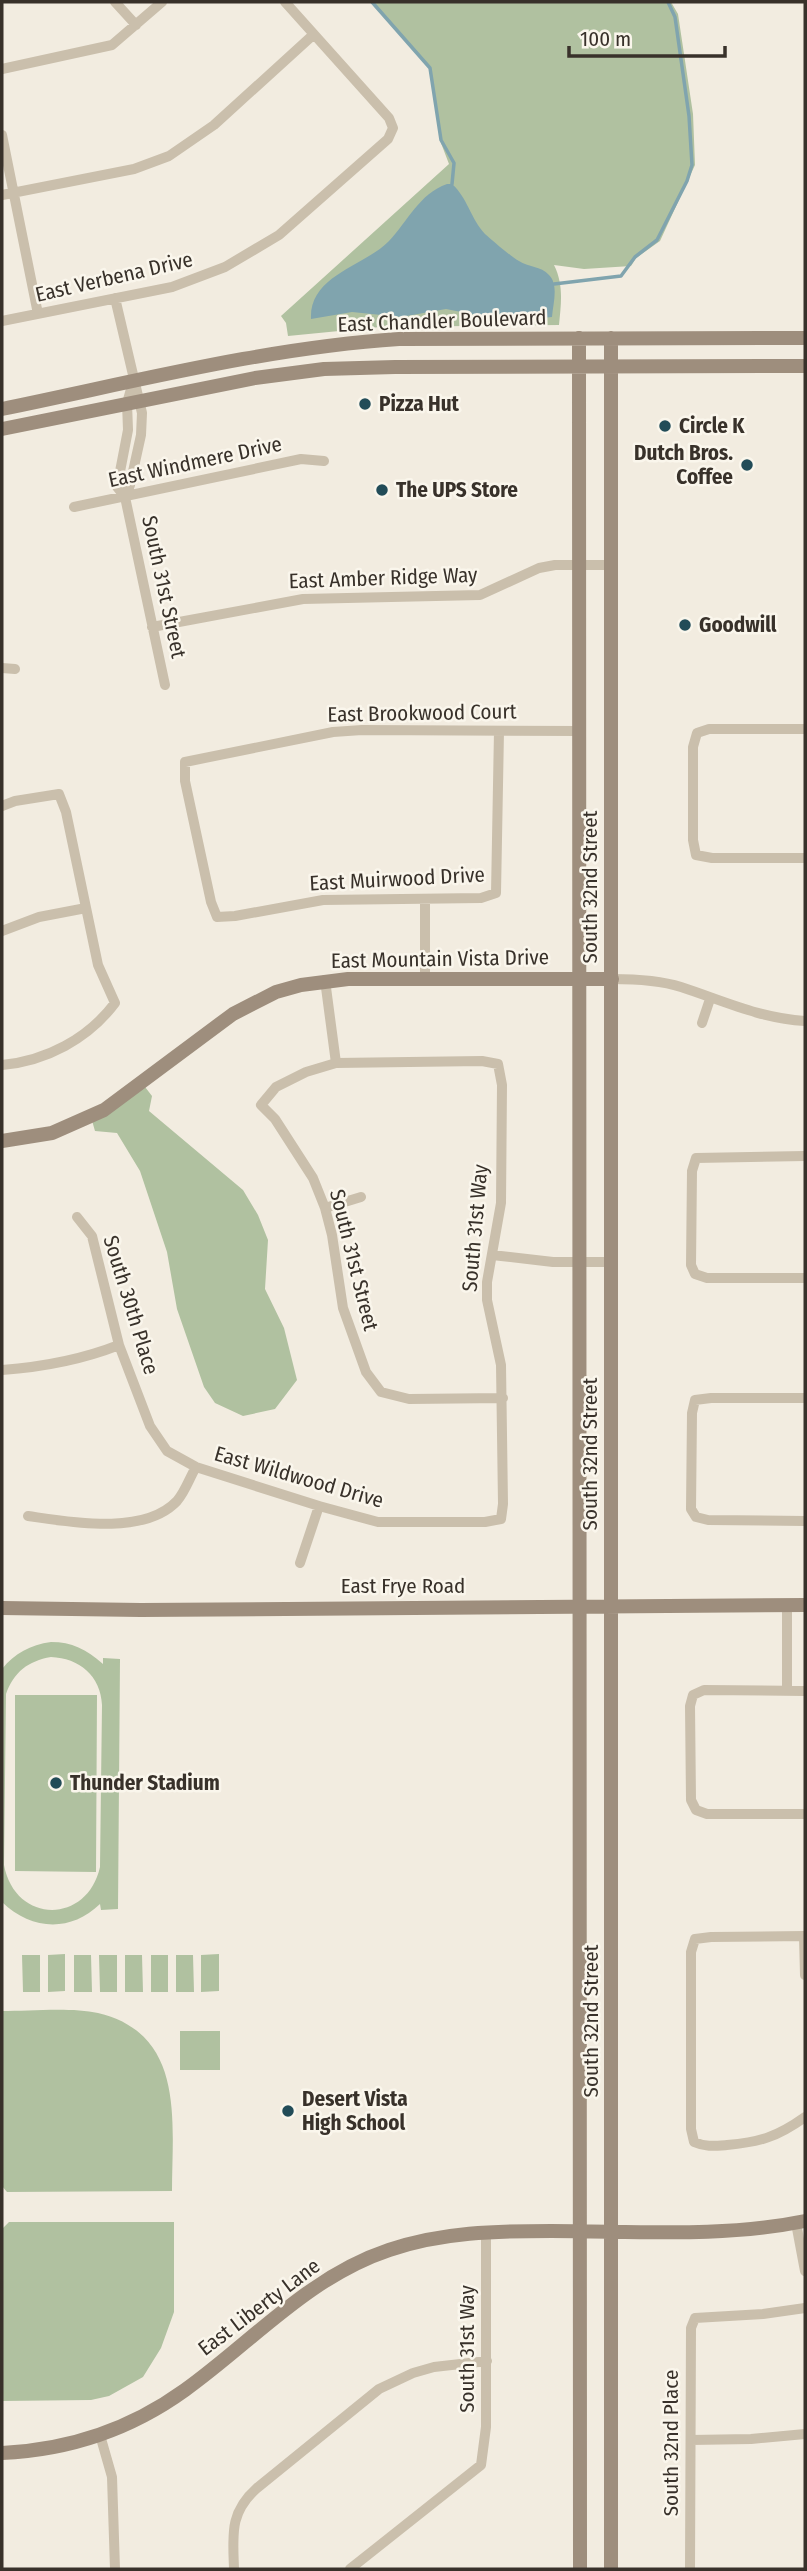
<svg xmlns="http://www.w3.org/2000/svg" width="807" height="2571" font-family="'Fira Sans Condensed',sans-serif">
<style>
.green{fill:#b0c1a0;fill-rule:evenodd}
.water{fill:#80a4ae}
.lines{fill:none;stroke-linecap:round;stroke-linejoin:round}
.stream{stroke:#80a4ae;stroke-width:3.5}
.street{stroke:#cabfac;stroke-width:10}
.secondary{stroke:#9e8e7d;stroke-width:14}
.poi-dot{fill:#224c58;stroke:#faf6ec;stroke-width:2.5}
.labels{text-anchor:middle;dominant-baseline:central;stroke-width:5;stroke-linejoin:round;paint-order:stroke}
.street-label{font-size:21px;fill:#38312a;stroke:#faf6ec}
.poi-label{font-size:21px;font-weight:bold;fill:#38312a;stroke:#faf6ec;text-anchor:start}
</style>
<rect width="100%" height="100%" fill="#f2ece0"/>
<path class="green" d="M 370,2 L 671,2 L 678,14 L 693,114 L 695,165 L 660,241 L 636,258 L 631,266 L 584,269 L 554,265 C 564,285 561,304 559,325 L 380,327 L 288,336 L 286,323 L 281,316 L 449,164 L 441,143 L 429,66 Z
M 142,1083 L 152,1096 L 149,1111 L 243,1190 L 258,1215 L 268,1240 L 265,1289 L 284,1328 L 297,1380 L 275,1409 L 243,1416 L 215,1403 L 204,1387 L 177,1309 L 167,1252 L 140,1171 L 117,1133 L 95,1131 L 91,1117 Z
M 51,1642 C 72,1642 86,1649 103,1664 L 103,1658 L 120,1659 L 118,1909 L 101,1910 L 100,1904 C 70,1933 31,1930 2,1902 L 2,1669 C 15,1653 30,1645 51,1642 ZM 51,1657 C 79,1658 101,1676 102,1705 L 100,1867 C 87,1925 15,1924 4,1865 L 6,1694 C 14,1672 28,1661 51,1657 Z
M 15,1695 L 97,1695 L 96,1872 L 15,1871 Z
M 65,1954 L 65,1991 L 48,1992 L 48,1955 Z
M 219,1954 L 219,1991 L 201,1992 L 201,1955 Z
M 22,1955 L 40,1955 L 40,1992 L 23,1992 Z
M 74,1955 L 91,1955 L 92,1992 L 74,1992 Z
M 99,1955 L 117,1955 L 117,1992 L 100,1992 Z
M 125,1955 L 142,1955 L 143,1992 L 125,1992 Z
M 151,1955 L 168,1955 L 168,1992 L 151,1992 Z
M 176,1955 L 193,1955 L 194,1992 L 176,1992 Z
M 2,2011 C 29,2011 72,2007 98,2013 C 186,2034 172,2122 172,2191 L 7,2192 L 2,2186 Z
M 180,2031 L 220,2031 L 220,2070 L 180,2070 Z
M 9,2222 L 174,2222 L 174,2312 L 161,2348 L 143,2377 L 109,2396 L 91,2400 L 2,2401 L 2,2229 Z"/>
<path class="water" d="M 447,184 L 452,184 C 467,197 471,219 485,234 C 493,241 510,256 519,261 C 528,267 541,266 549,275 C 559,285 553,304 552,317 L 507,321 L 446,309 L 401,317 L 352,312 L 311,319 C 309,275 365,266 389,241 C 408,221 419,194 447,184 Z"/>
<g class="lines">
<path class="stream" d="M 372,2 L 430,68 L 441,140 L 454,163 L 452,184
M 554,284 L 621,276 L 635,257 L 657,240 L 687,181 L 692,165 L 689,116 L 675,17 L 668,2"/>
<path class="street" d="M 115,2 L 136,25
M 2,69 L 112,45 L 162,2
M 2,135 L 38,314
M 2,195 L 134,169 L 169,156 L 214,125 L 313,35
M 115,298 L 142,413 L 141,435 L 130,485 L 125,497
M 2,321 L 172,287 L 225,267 L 279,235 L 388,139 L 393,128 L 389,118 L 285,2
M 133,382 L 127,403 L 128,430 L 117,487 L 125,497 L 165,685
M 74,507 L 301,459 L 324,461
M 152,627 L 303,599 L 480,595 L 539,568 L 555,565 L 612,565
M 2,668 L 15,669
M 805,729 L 709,729 L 697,733 L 693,747 L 693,840 L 696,855 L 712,858 L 805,858
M 499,731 L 496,893 L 481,898 L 323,900 L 235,916 L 217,917 L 211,902 L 185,781 L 185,762 L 333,732 L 362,730 L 579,731
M 2,806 L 15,801 L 59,794 L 66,812 L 98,965 L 115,1003 C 88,1039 46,1061 2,1065
M 425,899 L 425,979
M 2,931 L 39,917 L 86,908
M 612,979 C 635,979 659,980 681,987 C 724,1001 759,1018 805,1021
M 325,980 L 336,1063
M 702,1023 L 710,999
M 805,1156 L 696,1158 L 692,1171 L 691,1265 L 695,1274 L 707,1278 L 805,1278
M 325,1208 L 361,1197
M 77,1217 L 92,1236 L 119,1345 L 150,1426 L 167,1451 L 196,1467 L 319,1506 L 378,1522 L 485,1522 L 501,1519 L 503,1504 L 501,1365 L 487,1300 L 487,1282 L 501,1203 L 502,1085 L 498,1064 L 482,1061 L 336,1063 L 306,1072 L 276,1087 L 261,1105 L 275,1119 L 313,1178 L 325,1208 L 332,1235 L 343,1308 L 366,1372 L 381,1392 L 409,1399 L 503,1398
M 492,1255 L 553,1262 L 612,1262
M 2,1370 C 42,1367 81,1360 119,1345
M 805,1398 L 711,1398 L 695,1400 L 692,1413 L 691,1509 L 696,1517 L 708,1520 L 805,1521
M 28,1516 C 70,1522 144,1536 177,1501 C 185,1492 190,1477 196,1467
M 300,1563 L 319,1506
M 787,1605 L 787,1691
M 805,1691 L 704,1690 L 693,1695 L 690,1706 L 691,1800 L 696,1810 L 707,1814 L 805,1814
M 804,1936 L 805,1975
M 805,1936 L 711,1937 L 695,1939 L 691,1952 L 691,2129 L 694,2142 C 705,2147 714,2146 727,2145 C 760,2142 777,2137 805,2117
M 796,2223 L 805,2271
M 100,2435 L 112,2477 L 115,2569
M 691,2440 L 751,2439 L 805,2434
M 234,2569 C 233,2535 229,2513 257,2488 L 379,2389 L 413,2373 L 434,2367 L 487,2361
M 350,2569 L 481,2465 L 486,2427 L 486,2232
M 690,2569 L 691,2328 L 695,2318 L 763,2314 L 805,2308"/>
<path class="secondary" d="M 579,338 L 580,2569
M 611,338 L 611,2569
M 2,409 C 134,382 264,348 399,339 L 805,338
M 2,429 L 255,378 L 324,369 L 395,367 L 805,366
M 2,1141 L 52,1133 L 104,1110 L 233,1014 L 276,992 L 301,985 L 348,979 L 612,979
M 2,1608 L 141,1610 L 805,1605
M 2,2453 C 68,2450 131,2429 185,2390 C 252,2342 308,2277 389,2250 C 442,2232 496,2231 551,2231 C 636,2231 722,2238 805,2221"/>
</g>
<g class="poi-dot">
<circle cx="365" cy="404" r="7"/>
<circle cx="665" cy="426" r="7"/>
<circle cx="747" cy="465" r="7"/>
<circle cx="382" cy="490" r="7"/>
<circle cx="685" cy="625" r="7"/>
<circle cx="56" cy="1783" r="7"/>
<circle cx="288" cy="2111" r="7"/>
</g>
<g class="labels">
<g class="street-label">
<text transform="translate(114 277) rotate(-13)">East Verbena Drive</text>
<text transform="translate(442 321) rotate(-2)">East Chandler Boulevard</text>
<text transform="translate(195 462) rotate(-12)">East Windmere Drive</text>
<text transform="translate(383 578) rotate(-2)">East Amber Ridge Way</text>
<text transform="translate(164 587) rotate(78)">South 31st Street</text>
<text transform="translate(422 713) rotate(-1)">East Brookwood Court</text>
<text transform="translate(397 879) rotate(-3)">East Muirwood Drive</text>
<text transform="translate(590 887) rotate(-90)">South 32nd Street</text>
<text transform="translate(440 959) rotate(-1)">East Mountain Vista Drive</text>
<text transform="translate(475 1228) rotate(-85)">South 31st Way</text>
<text transform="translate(354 1260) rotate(76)">South 31st Street</text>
<text transform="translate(131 1305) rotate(73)">South 30th Place</text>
<text transform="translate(590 1454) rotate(-90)">South 32nd Street</text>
<text transform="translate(299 1477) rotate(16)">East Wildwood Drive</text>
<text x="403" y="1586">East Frye Road</text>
<text transform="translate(591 2021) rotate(-90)">South 32nd Street</text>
<text transform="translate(259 2307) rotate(-37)">East Liberty Lane</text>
<text transform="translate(467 2349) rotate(-90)">South 31st Way</text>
<text transform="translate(671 2443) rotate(-90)">South 32nd Place</text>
</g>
<g class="poi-label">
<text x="379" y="404">Pizza Hut</text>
<text x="679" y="426">Circle K</text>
<text x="733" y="453" text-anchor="end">Dutch Bros.<tspan x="733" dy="24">Coffee</tspan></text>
<text x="396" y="490">The UPS Store</text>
<text x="699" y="625">Goodwill</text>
<text x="70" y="1783">Thunder Stadium</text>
<text x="302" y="2099">Desert Vista<tspan x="302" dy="24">High School</tspan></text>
</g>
</g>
<rect width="807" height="2571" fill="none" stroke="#38312a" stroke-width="7"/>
<path d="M569 46v10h156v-10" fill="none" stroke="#38312a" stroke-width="3.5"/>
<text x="580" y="46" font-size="21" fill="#38312a" stroke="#faf6ec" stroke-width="5" paint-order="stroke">100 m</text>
</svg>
